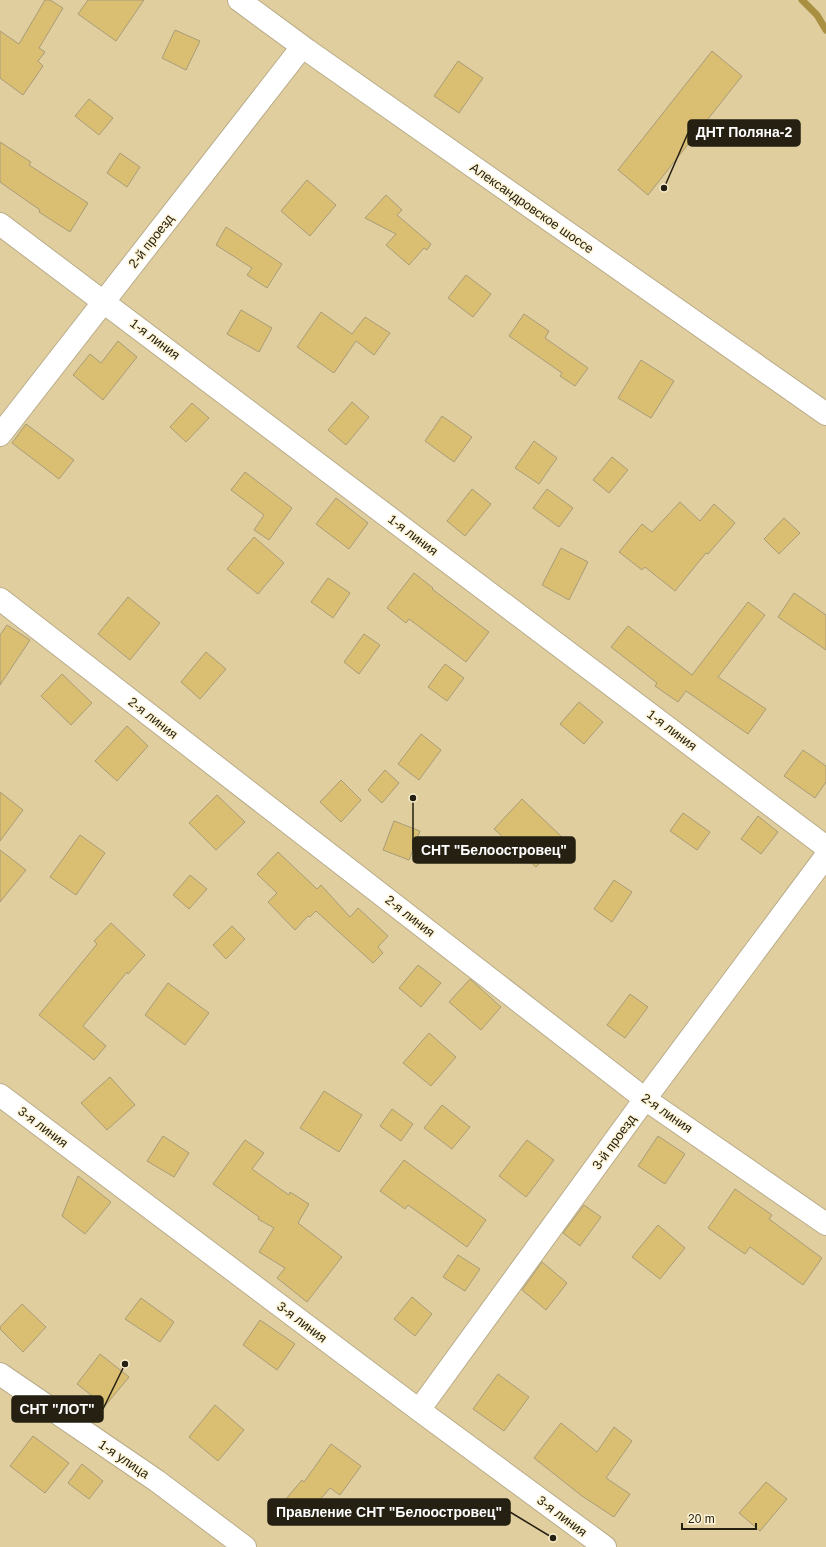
<svg xmlns="http://www.w3.org/2000/svg" width="826" height="1547" font-family="Arial,sans-serif">
<style>
.green{fill:#e0ce9e}
.lines{fill:none;stroke-linecap:round;stroke-linejoin:round}
.stream{stroke:#a98f42;stroke-width:7}
.building{fill:#dabe72;stroke:#a89c79}
.minor-casing{stroke:#b9ac8a;stroke-width:24}
.minor{stroke:#fff;stroke-width:22}
.labels{text-anchor:middle;dominant-baseline:central;stroke-width:3;stroke-linejoin:round;paint-order:stroke}
.street-label{font-size:13px;fill:#252012;stroke:#fdf3d5}
.leader{fill:none;stroke:#252012;stroke-width:1.5}
.callout-dot{fill:#252012;stroke:#fdf3d5;stroke-width:1.5}
.callout{fill:#252012;stroke:#252012;stroke-width:1.5}
.callout-label{font-size:14px;text-anchor:middle;font-weight:bold;fill:#fff}
</style>
<rect width="100%" height="100%" fill="#f3e5c1"/>
<path class="green" d="M 0,0 L 826,0 L 826,1547 L 0,1547 Z"/>
<g class="lines">
<path class="stream" d="M 802,0 L 817,15 L 826,30"/>
</g>
<path class="building" d="M 45,0 L 50,0 L 63,8 L 39,48 L 45,52 L 38,61 L 43,66 L 23,95 L 0,78 L 0,31 L 19,44 Z
M 88,0 L 144,0 L 116,41 L 78,14 Z
M 175,30 L 200,41 L 186,70 L 162,58 Z
M 712,51 L 742,76 L 648,195 L 618,170 Z
M 458,61 L 483,78 L 459,113 L 434,96 Z
M 89,99 L 113,118 L 99,135 L 75,116 Z
M 0,142 L 31,162 L 29,165 L 88,203 L 70,232 L 39,212 L 40,210 L 0,182 Z
M 120,153 L 140,167 L 127,187 L 107,173 Z
M 307,180 L 336,205 L 310,236 L 281,211 Z
M 386,195 L 402,210 L 397,215 L 431,244 L 427,250 L 424,248 L 409,265 L 386,245 L 396,234 L 365,218 Z
M 226,227 L 282,264 L 267,288 L 247,275 L 252,268 L 216,245 Z
M 466,275 L 491,294 L 473,317 L 448,298 Z
M 241,310 L 272,328 L 259,352 L 227,334 Z
M 321,312 L 352,334 L 365,317 L 390,333 L 374,355 L 356,341 L 334,373 L 297,347 Z
M 524,314 L 549,331 L 545,338 L 588,368 L 575,386 L 560,376 L 562,373 L 509,336 Z
M 118,341 L 137,357 L 103,400 L 73,375 L 90,354 L 101,363 Z
M 641,360 L 674,381 L 651,418 L 618,398 Z
M 352,402 L 369,417 L 346,445 L 328,430 Z
M 192,403 L 209,418 L 186,442 L 170,427 Z
M 442,416 L 472,437 L 454,462 L 425,441 Z
M 26,424 L 74,460 L 59,479 L 12,443 Z
M 534,441 L 557,458 L 539,484 L 515,468 Z
M 612,457 L 628,470 L 609,493 L 593,480 Z
M 245,472 L 292,508 L 269,540 L 254,530 L 264,515 L 231,490 Z
M 472,489 L 491,504 L 465,536 L 447,521 Z
M 547,489 L 573,508 L 559,527 L 533,508 Z
M 336,498 L 368,523 L 349,549 L 316,524 Z
M 680,502 L 700,521 L 714,504 L 735,523 L 708,554 L 706,553 L 675,591 L 645,567 L 642,570 L 619,552 L 642,524 L 652,532 Z
M 784,518 L 800,533 L 779,554 L 764,539 Z
M 254,537 L 284,563 L 258,594 L 227,569 Z
M 561,548 L 588,562 L 569,600 L 542,585 Z
M 414,573 L 433,588 L 432,589 L 489,632 L 466,662 L 409,619 L 406,623 L 387,608 Z
M 328,578 L 350,593 L 333,618 L 311,602 Z
M 794,593 L 826,615 L 826,650 L 778,617 Z
M 128,597 L 160,623 L 130,660 L 98,634 Z
M 748,602 L 765,615 L 718,677 L 766,709 L 748,734 L 686,691 L 678,702 L 655,686 L 657,683 L 611,647 L 628,626 L 692,675 Z
M 7,625 L 30,640 L 0,685 L 0,635 Z
M 364,634 L 380,645 L 359,674 L 344,662 Z
M 206,652 L 226,669 L 200,699 L 181,682 Z
M 445,664 L 464,678 L 447,701 L 428,687 Z
M 62,674 L 92,703 L 71,725 L 41,696 Z
M 579,702 L 603,722 L 584,744 L 560,724 Z
M 127,726 L 148,746 L 117,781 L 95,761 Z
M 421,734 L 441,750 L 419,780 L 398,764 Z
M 803,750 L 826,766 L 826,782 L 815,798 L 784,776 Z
M 385,770 L 399,783 L 382,803 L 368,790 Z
M 341,780 L 361,800 L 341,822 L 320,802 Z
M 0,792 L 23,810 L 0,841 Z
M 217,795 L 245,822 L 216,850 L 189,823 Z
M 522,799 L 563,838 L 536,867 L 494,829 Z
M 683,813 L 710,832 L 697,850 L 670,831 Z
M 758,816 L 778,832 L 761,854 L 741,839 Z
M 394,821 L 420,831 L 409,860 L 383,850 Z
M 80,835 L 105,853 L 76,895 L 50,877 Z
M 0,850 L 26,870 L 0,902 Z
M 278,852 L 317,889 L 321,885 L 350,917 L 358,908 L 388,936 L 378,947 L 383,953 L 373,963 L 316,911 L 310,917 L 308,916 L 295,930 L 268,902 L 277,893 L 257,874 Z
M 190,875 L 207,889 L 189,909 L 173,895 Z
M 614,880 L 632,892 L 612,922 L 594,909 Z
M 111,923 L 145,955 L 128,974 L 127,972 L 83,1026 L 106,1046 L 94,1060 L 39,1015 L 97,944 L 94,941 Z
M 232,926 L 245,939 L 226,959 L 213,945 Z
M 418,965 L 441,983 L 421,1007 L 399,988 Z
M 470,979 L 501,1007 L 481,1030 L 449,1002 Z
M 168,983 L 209,1013 L 185,1045 L 145,1015 Z
M 630,994 L 648,1007 L 625,1038 L 607,1025 Z
M 429,1033 L 456,1057 L 431,1086 L 403,1063 Z
M 110,1077 L 135,1105 L 107,1130 L 81,1103 Z
M 324,1091 L 362,1115 L 339,1152 L 300,1128 Z
M 442,1105 L 470,1127 L 452,1149 L 424,1128 Z
M 392,1109 L 413,1124 L 401,1141 L 380,1126 Z
M 163,1136 L 189,1153 L 174,1177 L 147,1161 Z
M 658,1136 L 685,1154 L 665,1184 L 638,1166 Z
M 245,1140 L 264,1153 L 252,1169 L 289,1195 L 290,1192 L 309,1204 L 298,1223 L 342,1257 L 307,1302 L 277,1278 L 285,1268 L 259,1252 L 274,1228 L 258,1219 L 259,1217 L 213,1184 Z
M 527,1140 L 554,1160 L 526,1197 L 499,1176 Z
M 404,1160 L 486,1220 L 467,1247 L 408,1205 L 405,1209 L 380,1191 Z
M 78,1176 L 111,1202 L 85,1234 L 62,1216 Z
M 735,1189 L 772,1215 L 769,1219 L 822,1258 L 803,1285 L 750,1247 L 745,1254 L 708,1228 Z
M 584,1205 L 601,1217 L 580,1246 L 563,1233 Z
M 658,1225 L 685,1248 L 660,1279 L 632,1257 Z
M 458,1255 L 480,1269 L 465,1291 L 443,1277 Z
M 542,1262 L 567,1283 L 546,1310 L 522,1290 Z
M 412,1297 L 432,1314 L 415,1336 L 394,1319 Z
M 141,1298 L 174,1322 L 160,1342 L 125,1319 Z
M 22,1304 L 46,1327 L 23,1352 L 0,1329 L 0,1327 Z
M 260,1320 L 295,1344 L 277,1370 L 243,1345 Z
M 100,1354 L 129,1377 L 105,1406 L 77,1384 Z
M 498,1374 L 529,1397 L 504,1431 L 473,1409 Z
M 215,1405 L 244,1430 L 218,1461 L 189,1437 Z
M 561,1423 L 597,1452 L 614,1427 L 632,1441 L 606,1478 L 630,1494 L 614,1517 L 582,1496 L 534,1458 Z
M 33,1436 L 69,1463 L 45,1493 L 10,1466 Z
M 331,1444 L 361,1466 L 340,1495 L 330,1488 L 301,1522 L 281,1505 L 302,1480 L 304,1482 Z
M 82,1464 L 103,1481 L 89,1499 L 68,1483 Z
M 766,1482 L 787,1499 L 760,1531 L 739,1513 Z"/>
<g class="lines">
<defs>
<path id="minor" d="M 239,0 L 307,50 L 826,414
M 0,224 L 826,847
M 0,435 L 302,47
M 0,599 L 645,1099 L 826,1224
M 0,1095 L 419,1410 L 605,1547
M 0,1374 L 157,1481 L 245,1547
M 419,1410 L 645,1099 L 826,856"/>
</defs>
<use href="#minor" class="minor-casing"/>
<use href="#minor" class="minor"/>
</g>
<g class="labels">
<g class="street-label">
<text transform="translate(532 208) rotate(35)">Александровское шоссе</text>
<text transform="translate(151 241) rotate(-52)">2-й проезд</text>
<text transform="translate(155 339) rotate(37)">1-я линия</text>
<text transform="translate(413 535) rotate(37)">1-я линия</text>
<text transform="translate(153 718) rotate(38)">2-я линия</text>
<text transform="translate(672 730) rotate(37)">1-я линия</text>
<text transform="translate(410 916) rotate(38)">2-я линия</text>
<text transform="translate(667 1113) rotate(35)">2-я линия</text>
<text transform="translate(43 1127) rotate(37)">3-я линия</text>
<text transform="translate(614 1142) rotate(-54)">3-й проезд</text>
<text transform="translate(302 1322) rotate(37)">3-я линия</text>
<text transform="translate(124 1459) rotate(34)">1-я улица</text>
<text transform="translate(562 1516) rotate(37)">3-я линия</text>
</g>
</g>
<path class="leader" d="M664 188L688 133M413 798L413 850M125 1364L103 1409M553 1538L510 1512"/>
<g class="callout-dot">
<circle cx="664" cy="188" r="4"/>
<circle cx="413" cy="798" r="4"/>
<circle cx="125" cy="1364" r="4"/>
<circle cx="553" cy="1538" r="4"/>
</g>
<g class="callout">
<rect x="688" y="120" width="112" height="26" rx="4"/>
<rect x="413" y="837" width="162" height="26" rx="4"/>
<rect x="12" y="1396" width="91" height="26" rx="4"/>
<rect x="268" y="1499" width="242" height="26" rx="4"/>
</g>
<g class="callout-label">
<text x="744" y="137">ДНТ Поляна-2</text>
<text x="494" y="855">СНТ "Белоостровец"</text>
<text x="57" y="1414">СНТ "ЛОТ"</text>
<text x="389" y="1517">Правление СНТ "Белоостровец"</text>
</g>
<path d="M682 1523v6h74v-6" fill="none" stroke="#252012" stroke-width="2"/>
<text x="688" y="1523" font-size="12" fill="#252012" stroke="#fdf3d5" stroke-width="3" paint-order="stroke">20 m</text>
</svg>
